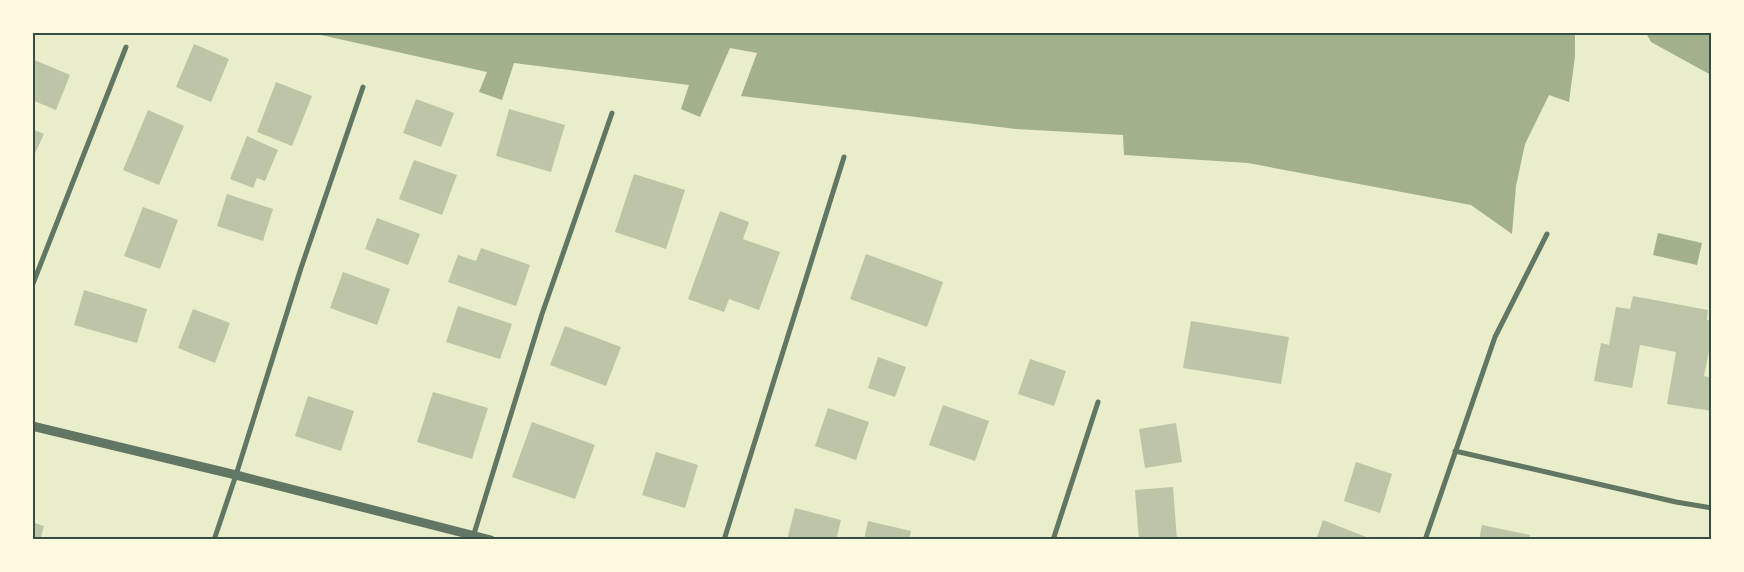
<svg xmlns="http://www.w3.org/2000/svg" width="1744" height="572" font-family="'Public Sans',sans-serif">
<style>
.water{fill:#a3b18a}
.building{fill:#bcc5a7}
.lines{fill:none;stroke-linecap:round;stroke-linejoin:round}
.minor{stroke:#617663;stroke-width:5}
.tertiary{stroke:#617663;stroke-width:9}
.neatline{fill:none;stroke:#344e41;stroke-width:2}
</style>
<rect width="100%" height="100%" fill="#e9edc9"/>
<path class="water" d="M 1575,32 L 1575,56 L 1569,102 L 1549,95 L 1525,144 L 1516,186 L 1512,234 L 1471,205 L 1248,163 L 1124,155 L 1123,135 L 1016,129 L 741,96 L 757,53 L 730,48 L 700,117 L 681,109 L 689,85 L 514,63 L 502,100 L 479,92 L 487,72 L 312,33 Z
M 1646,33 L 1711,33 L 1711,75 L 1651,42 Z
M 1658,233 L 1702,243 L 1697,265 L 1653,255 Z"/>
<path class="building" d="M 194,44 L 229,59 L 211,102 L 176,87 Z
M 32,59 L 70,75 L 56,110 L 32,100 Z
M 276,82 L 312,96 L 292,146 L 257,132 Z
M 416,99 L 454,113 L 441,147 L 403,133 Z
M 509,109 L 565,125 L 551,172 L 496,156 Z
M 148,110 L 184,126 L 159,185 L 123,170 Z
M 32,129 L 44,134 L 32,160 Z
M 247,136 L 278,150 L 265,181 L 257,178 L 253,188 L 230,179 Z
M 414,160 L 457,175 L 442,215 L 399,199 Z
M 634,174 L 685,190 L 666,249 L 615,232 Z
M 227,194 L 273,209 L 263,241 L 217,226 Z
M 143,207 L 178,220 L 160,269 L 124,256 Z
M 720,211 L 749,222 L 743,239 L 780,252 L 759,310 L 729,299 L 724,312 L 688,299 Z
M 377,218 L 420,234 L 408,265 L 365,249 Z
M 481,248 L 530,265 L 516,306 L 448,282 L 458,255 L 476,261 Z
M 866,254 L 943,282 L 927,327 L 850,299 Z
M 343,272 L 390,289 L 377,325 L 330,308 Z
M 84,290 L 147,309 L 137,343 L 74,325 Z
M 1633,296 L 1708,310 L 1707,320 L 1712,321 L 1712,337 L 1704,376 L 1712,378 L 1712,411 L 1667,404 L 1676,352 L 1640,345 L 1632,388 L 1594,381 L 1601,343 L 1609,345 L 1616,307 L 1630,309 Z
M 458,306 L 512,324 L 500,359 L 446,342 Z
M 193,309 L 230,323 L 215,363 L 178,348 Z
M 1191,321 L 1289,337 L 1281,384 L 1183,368 Z
M 565,326 L 621,347 L 606,386 L 550,365 Z
M 878,357 L 906,367 L 895,397 L 868,388 Z
M 1030,359 L 1066,371 L 1054,406 L 1018,394 Z
M 433,392 L 488,408 L 472,459 L 417,442 Z
M 308,396 L 354,411 L 341,451 L 295,436 Z
M 943,405 L 989,421 L 975,461 L 929,445 Z
M 828,408 L 869,422 L 856,460 L 815,446 Z
M 532,422 L 595,445 L 575,499 L 512,477 Z
M 1176,423 L 1182,462 L 1145,468 L 1139,429 Z
M 656,452 L 698,465 L 685,508 L 642,495 Z
M 1356,462 L 1392,474 L 1380,513 L 1344,501 Z
M 1173,487 L 1177,540 L 1139,540 L 1135,490 Z
M 795,508 L 841,520 L 836,540 L 787,540 Z
M 1323,520 L 1366,537 L 1365,540 L 1316,540 Z
M 868,521 L 911,531 L 909,540 L 864,540 Z
M 32,522 L 44,526 L 40,540 L 32,540 Z
M 1482,525 L 1530,535 L 1529,540 L 1479,540 Z"/>
<g class="lines">
<path class="minor" d="M 32,286 L 126,47
M 1455,451 L 1676,502 L 1712,508
M 473,537 L 542,314 L 612,113
M 214,540 L 236,475 L 301,268 L 363,87
M 724,540 L 844,157
M 1053,540 L 1098,402
M 1425,540 L 1495,337 L 1547,234"/>
<path class="tertiary" d="M 32,426 L 236,475 L 491,540"/>
</g>
<rect width="1744" height="572" fill="none" stroke="#fefae0" stroke-width="68"/>
<rect x="34" y="34" width="1676" height="504" class="neatline"/>
</svg>
